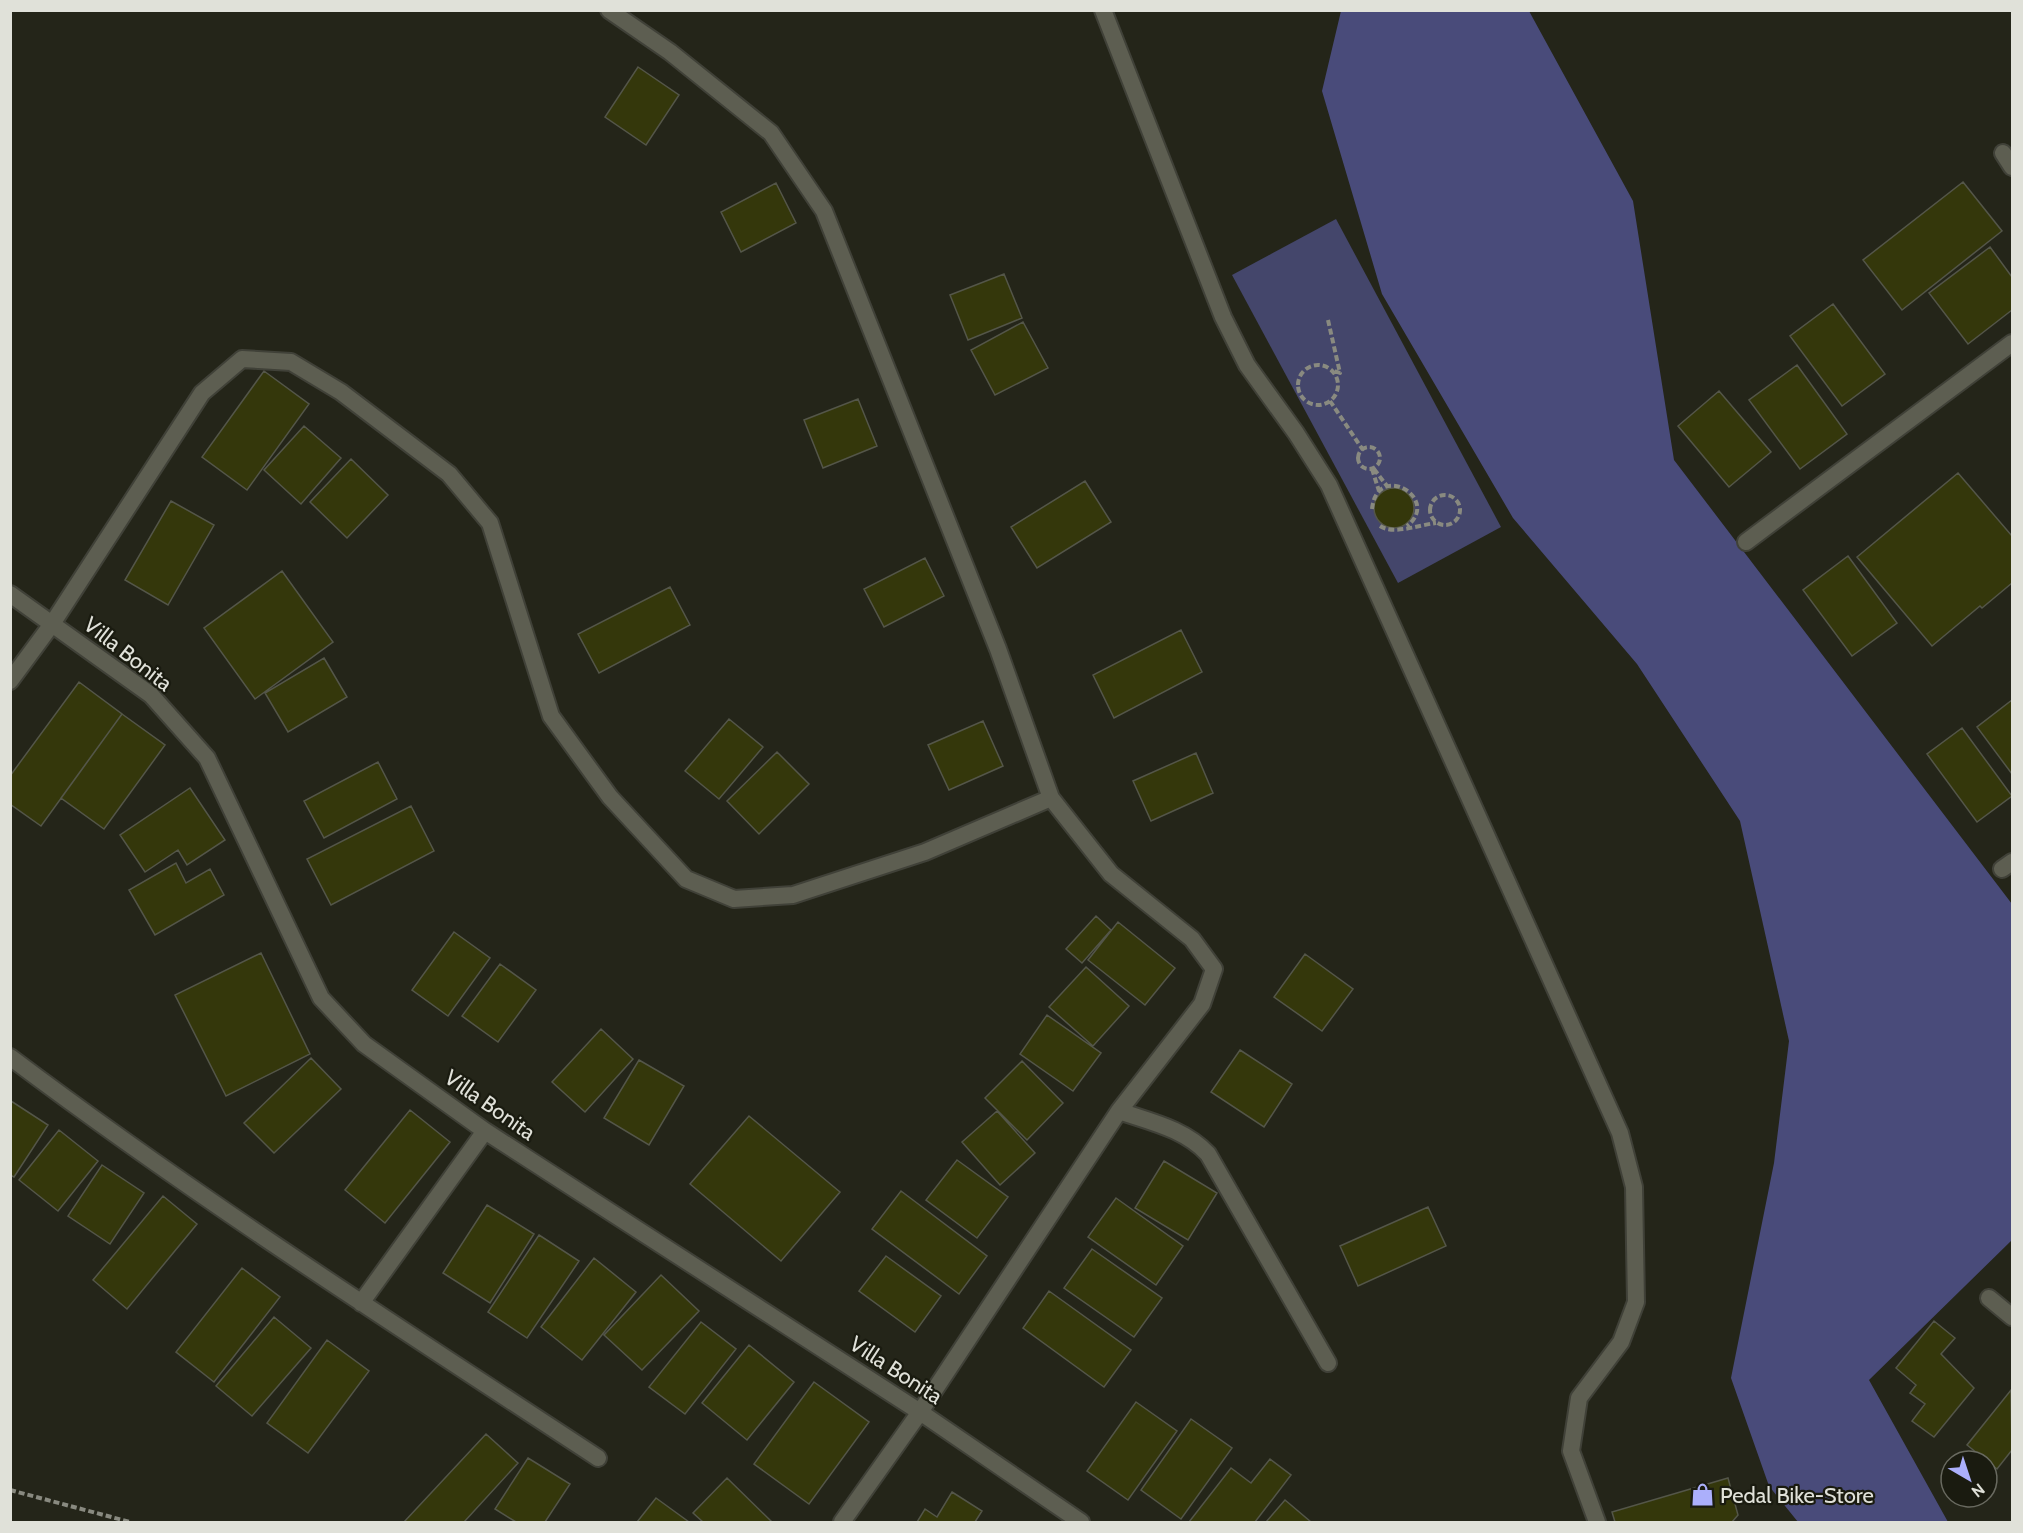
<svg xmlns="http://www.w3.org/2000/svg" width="2023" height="1533" font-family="Cabin,sans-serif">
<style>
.green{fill:#44466b}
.forest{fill:#494b7a}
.building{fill:#34370b;stroke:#545649;stroke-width:1.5}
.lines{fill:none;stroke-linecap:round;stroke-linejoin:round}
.service-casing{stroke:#404138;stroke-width:20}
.minor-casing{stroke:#404138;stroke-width:20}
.path{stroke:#898a80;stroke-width:4;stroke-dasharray:6 3;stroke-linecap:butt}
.service{stroke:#5d5e51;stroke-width:16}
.minor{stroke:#5d5e51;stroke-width:16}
.labels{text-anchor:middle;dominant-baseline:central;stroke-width:4.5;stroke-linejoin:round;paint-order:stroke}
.street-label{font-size:22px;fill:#e0e1d9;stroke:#1a1b10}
.poi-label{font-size:22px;fill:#e0e1d9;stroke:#1a1b10;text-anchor:start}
</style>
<rect width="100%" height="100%" fill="#242519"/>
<path class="green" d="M 1336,219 L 1501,527 L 1398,583 L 1232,275 Z"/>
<path class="forest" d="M 1341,11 L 1529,11 L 1633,201 L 1674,460 L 2012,904 L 2012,1240 L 1869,1380 L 1948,1522 L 1798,1522 L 1769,1486 L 1731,1378 L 1774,1163 L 1789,1041 L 1740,821 L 1637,664 L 1513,518 L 1382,294 L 1322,91 Z"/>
<path class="building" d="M 638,67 L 679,95 L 646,145 L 605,117 Z
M 1963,182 L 2002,231 L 1902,310 L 1863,260 Z
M 776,183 L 796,223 L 741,252 L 721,212 Z
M 1990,247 L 2012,277 L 2012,310 L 1968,344 L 1929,293 Z
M 1004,274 L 1022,318 L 968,340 L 950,295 Z
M 1833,304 L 1885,374 L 1842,406 L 1790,336 Z
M 1023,322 L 1048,368 L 995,395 L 971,350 Z
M 1797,365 L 1847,434 L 1800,469 L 1749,400 Z
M 264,371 L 309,404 L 247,490 L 202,457 Z
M 1719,391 L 1771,452 L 1729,487 L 1678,426 Z
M 858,399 L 877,446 L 823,468 L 804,420 Z
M 304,426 L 341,458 L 301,504 L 264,470 Z
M 351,459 L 388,495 L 347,538 L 310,502 Z
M 1958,473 L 2012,536 L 2012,583 L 1982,608 L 1980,606 L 1932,646 L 1857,557 Z
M 1085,481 L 1111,522 L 1037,568 L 1011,527 Z
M1374 508a20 20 0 1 1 40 0a20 20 0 1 1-40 0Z
M 171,501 L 214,525 L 168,605 L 125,580 Z
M 1848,556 L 1897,623 L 1852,656 L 1803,590 Z
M 925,558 L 944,596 L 884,627 L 864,589 Z
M 282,571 L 333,642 L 255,699 L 204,628 Z
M 670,587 L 690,625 L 599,673 L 578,634 Z
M 1181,630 L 1202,672 L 1114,718 L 1093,675 Z
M 324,658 L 347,697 L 288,732 L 265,693 Z
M 79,682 L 122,714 L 41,826 L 10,804 L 10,776 Z
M 2012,700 L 2012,774 L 1977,727 Z
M 122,714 L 165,745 L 104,829 L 61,798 Z
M 729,719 L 763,747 L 719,799 L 685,771 Z
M 983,721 L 1003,766 L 949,790 L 928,745 Z
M 1962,728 L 2012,796 L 1977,822 L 1927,754 Z
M 777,752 L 809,784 L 759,834 L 727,801 Z
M 1196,753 L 1213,793 L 1151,821 L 1133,781 Z
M 378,762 L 397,799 L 324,838 L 304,801 Z
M 190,788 L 225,840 L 187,865 L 178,850 L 145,872 L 120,835 Z
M 411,806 L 434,851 L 331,905 L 307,859 Z
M 176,863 L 186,883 L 210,869 L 224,895 L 155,935 L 129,890 Z
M 1096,916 L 1111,930 L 1082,963 L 1066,949 Z
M 1118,922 L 1175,968 L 1145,1005 L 1088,960 Z
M 454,932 L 490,958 L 448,1016 L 412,990 Z
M 261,953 L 310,1054 L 226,1096 L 175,995 Z
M 1305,954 L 1353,989 L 1322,1031 L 1274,997 Z
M 500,964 L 536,990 L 498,1042 L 462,1016 Z
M 1086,967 L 1129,1006 L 1093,1046 L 1049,1007 Z
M 1047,1015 L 1101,1053 L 1073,1091 L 1020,1054 Z
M 601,1029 L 633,1059 L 585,1112 L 552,1082 Z
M 1240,1050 L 1292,1084 L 1264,1127 L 1211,1092 Z
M 311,1058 L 341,1089 L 274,1153 L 244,1123 Z
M 639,1060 L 684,1086 L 649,1145 L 604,1118 Z
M 1022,1061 L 1063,1103 L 1027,1140 L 985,1098 Z
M 11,1101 L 48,1125 L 14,1177 L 10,1175 Z
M 410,1110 L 450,1142 L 385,1223 L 345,1190 Z
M 997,1111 L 1035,1153 L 1000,1185 L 962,1142 Z
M 749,1116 L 840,1192 L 781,1261 L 690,1184 Z
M 59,1130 L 98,1161 L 58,1211 L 19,1180 Z
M 957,1160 L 1008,1197 L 977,1238 L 926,1200 Z
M 1164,1161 L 1217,1193 L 1188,1240 L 1135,1208 Z
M 102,1165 L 144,1193 L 110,1244 L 68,1216 Z
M 901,1191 L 987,1256 L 959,1294 L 872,1229 Z
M 163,1196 L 197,1224 L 127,1309 L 93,1280 Z
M 1116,1198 L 1183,1246 L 1156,1285 L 1088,1237 Z
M 487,1205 L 534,1234 L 490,1303 L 443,1273 Z
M 1428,1207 L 1446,1246 L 1358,1286 L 1340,1246 Z
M 539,1235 L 579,1261 L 527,1338 L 488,1312 Z
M 1092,1249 L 1162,1298 L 1134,1337 L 1064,1288 Z
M 886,1256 L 941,1296 L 915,1332 L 859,1291 Z
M 594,1258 L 636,1292 L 582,1360 L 541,1327 Z
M 242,1268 L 280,1297 L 214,1382 L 176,1352 Z
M 661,1275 L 699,1311 L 642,1370 L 604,1335 Z
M 1049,1291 L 1131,1350 L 1104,1387 L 1023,1328 Z
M 274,1317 L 311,1348 L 252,1416 L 216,1386 Z
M 1934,1321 L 1955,1338 L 1941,1354 L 1974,1388 L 1934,1437 L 1912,1421 L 1925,1404 L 1910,1393 L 1916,1385 L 1896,1368 Z
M 701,1322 L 736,1349 L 685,1414 L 649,1387 Z
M 327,1340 L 369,1371 L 308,1453 L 267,1423 Z
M 749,1345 L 794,1382 L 747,1440 L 702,1403 Z
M 814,1382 L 869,1422 L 809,1504 L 754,1464 Z
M 2011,1390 L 2012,1450 L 1997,1469 L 1967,1445 Z
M 1136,1402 L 1177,1431 L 1128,1500 L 1087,1471 Z
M 1191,1419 L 1232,1448 L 1181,1519 L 1141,1490 Z
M 486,1434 L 518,1463 L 464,1522 L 404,1522 Z
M 528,1458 L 570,1484 L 545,1522 L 516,1522 L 495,1509 Z
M 1270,1459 L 1291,1475 L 1255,1522 L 1189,1522 L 1231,1468 L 1251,1483 Z
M 727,1478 L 772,1522 L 703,1522 L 693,1513 Z
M 1728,1478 L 1738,1515 L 1732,1522 L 1615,1522 L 1612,1512 Z
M 952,1492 L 982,1511 L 975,1522 L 917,1522 L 925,1509 L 937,1517 Z
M 656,1498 L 689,1522 L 637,1522 Z
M 1285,1500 L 1311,1522 L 1266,1522 Z"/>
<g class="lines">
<defs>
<path id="service" d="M 1746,542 L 2012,343
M 2002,869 L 2012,862"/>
<path id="minor" d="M 609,10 L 670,52 L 771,133 L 824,211 L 998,649 L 1051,798 L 1111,874 L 1192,939 L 1214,969 L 1202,1004 L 1119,1111 L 920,1412 L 842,1522
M 1103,10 L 1223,317 L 1247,365 L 1296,433 L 1329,485 L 1620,1133 L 1634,1187 L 1636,1302 L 1621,1342 L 1579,1398 L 1571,1451 L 1597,1522
M 2003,153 L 2012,167
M 10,594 L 151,695 L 207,758 L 321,998 L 364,1044 L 485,1131 L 920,1412 L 1081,1522
M 10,681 L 52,624 L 202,393 L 242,359 L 291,362 L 341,392 L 449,474 L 490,523 L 551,716 L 610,797 L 686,879 L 734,899 L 793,895 L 925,852 L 1051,798
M 10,1057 C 200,1200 400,1328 598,1458
M 1119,1111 C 1151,1122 1185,1129 1208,1154 L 1328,1363
M 1989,1298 L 2012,1317
M 361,1303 L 485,1131"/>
</defs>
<use href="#service" class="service-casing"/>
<use href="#minor" class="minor-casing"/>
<path class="path" d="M 1328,320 L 1340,373 L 1332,370
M1298 385a20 20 0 1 1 40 0a20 20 0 1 1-40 0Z
M 1330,401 L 1363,450
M1358 458a11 11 0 1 1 22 0a11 11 0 1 1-22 0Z
M 1372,469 L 1379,491
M 1374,469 L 1387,486
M1430 510a15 15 0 1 1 30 0a15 15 0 1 1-30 0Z
M 1372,509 C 1377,460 1442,499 1407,526
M 1380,526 C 1393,535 1419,525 1436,523
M 10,1490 L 130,1522"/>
<use href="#service" class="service"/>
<use href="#minor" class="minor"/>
</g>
<defs>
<symbol id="shop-bare" viewBox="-9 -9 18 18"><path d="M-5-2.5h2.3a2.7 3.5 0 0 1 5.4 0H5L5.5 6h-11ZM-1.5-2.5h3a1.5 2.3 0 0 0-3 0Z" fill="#abaffb" stroke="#1a1b10" stroke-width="2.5" paint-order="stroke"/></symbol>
</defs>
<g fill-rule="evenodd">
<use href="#shop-bare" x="1686" y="1478" width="33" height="33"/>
</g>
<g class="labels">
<g class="street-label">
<text transform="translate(128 654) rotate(38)">Villa Bonita</text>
<text transform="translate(490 1105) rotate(35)">Villa Bonita</text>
<text transform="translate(896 1370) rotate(33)">Villa Bonita</text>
</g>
<g class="poi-label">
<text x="1720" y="1495">Pedal Bike-Store</text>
</g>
</g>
<rect width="2023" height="1533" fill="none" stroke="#e0e1d9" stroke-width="24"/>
<g transform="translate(1969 1479) rotate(141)"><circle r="28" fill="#1a1b10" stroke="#696a60" stroke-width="1.5"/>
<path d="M0-4.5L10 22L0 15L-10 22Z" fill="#abaffb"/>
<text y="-9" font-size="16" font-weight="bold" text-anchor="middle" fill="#e0e1d9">N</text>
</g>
</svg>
